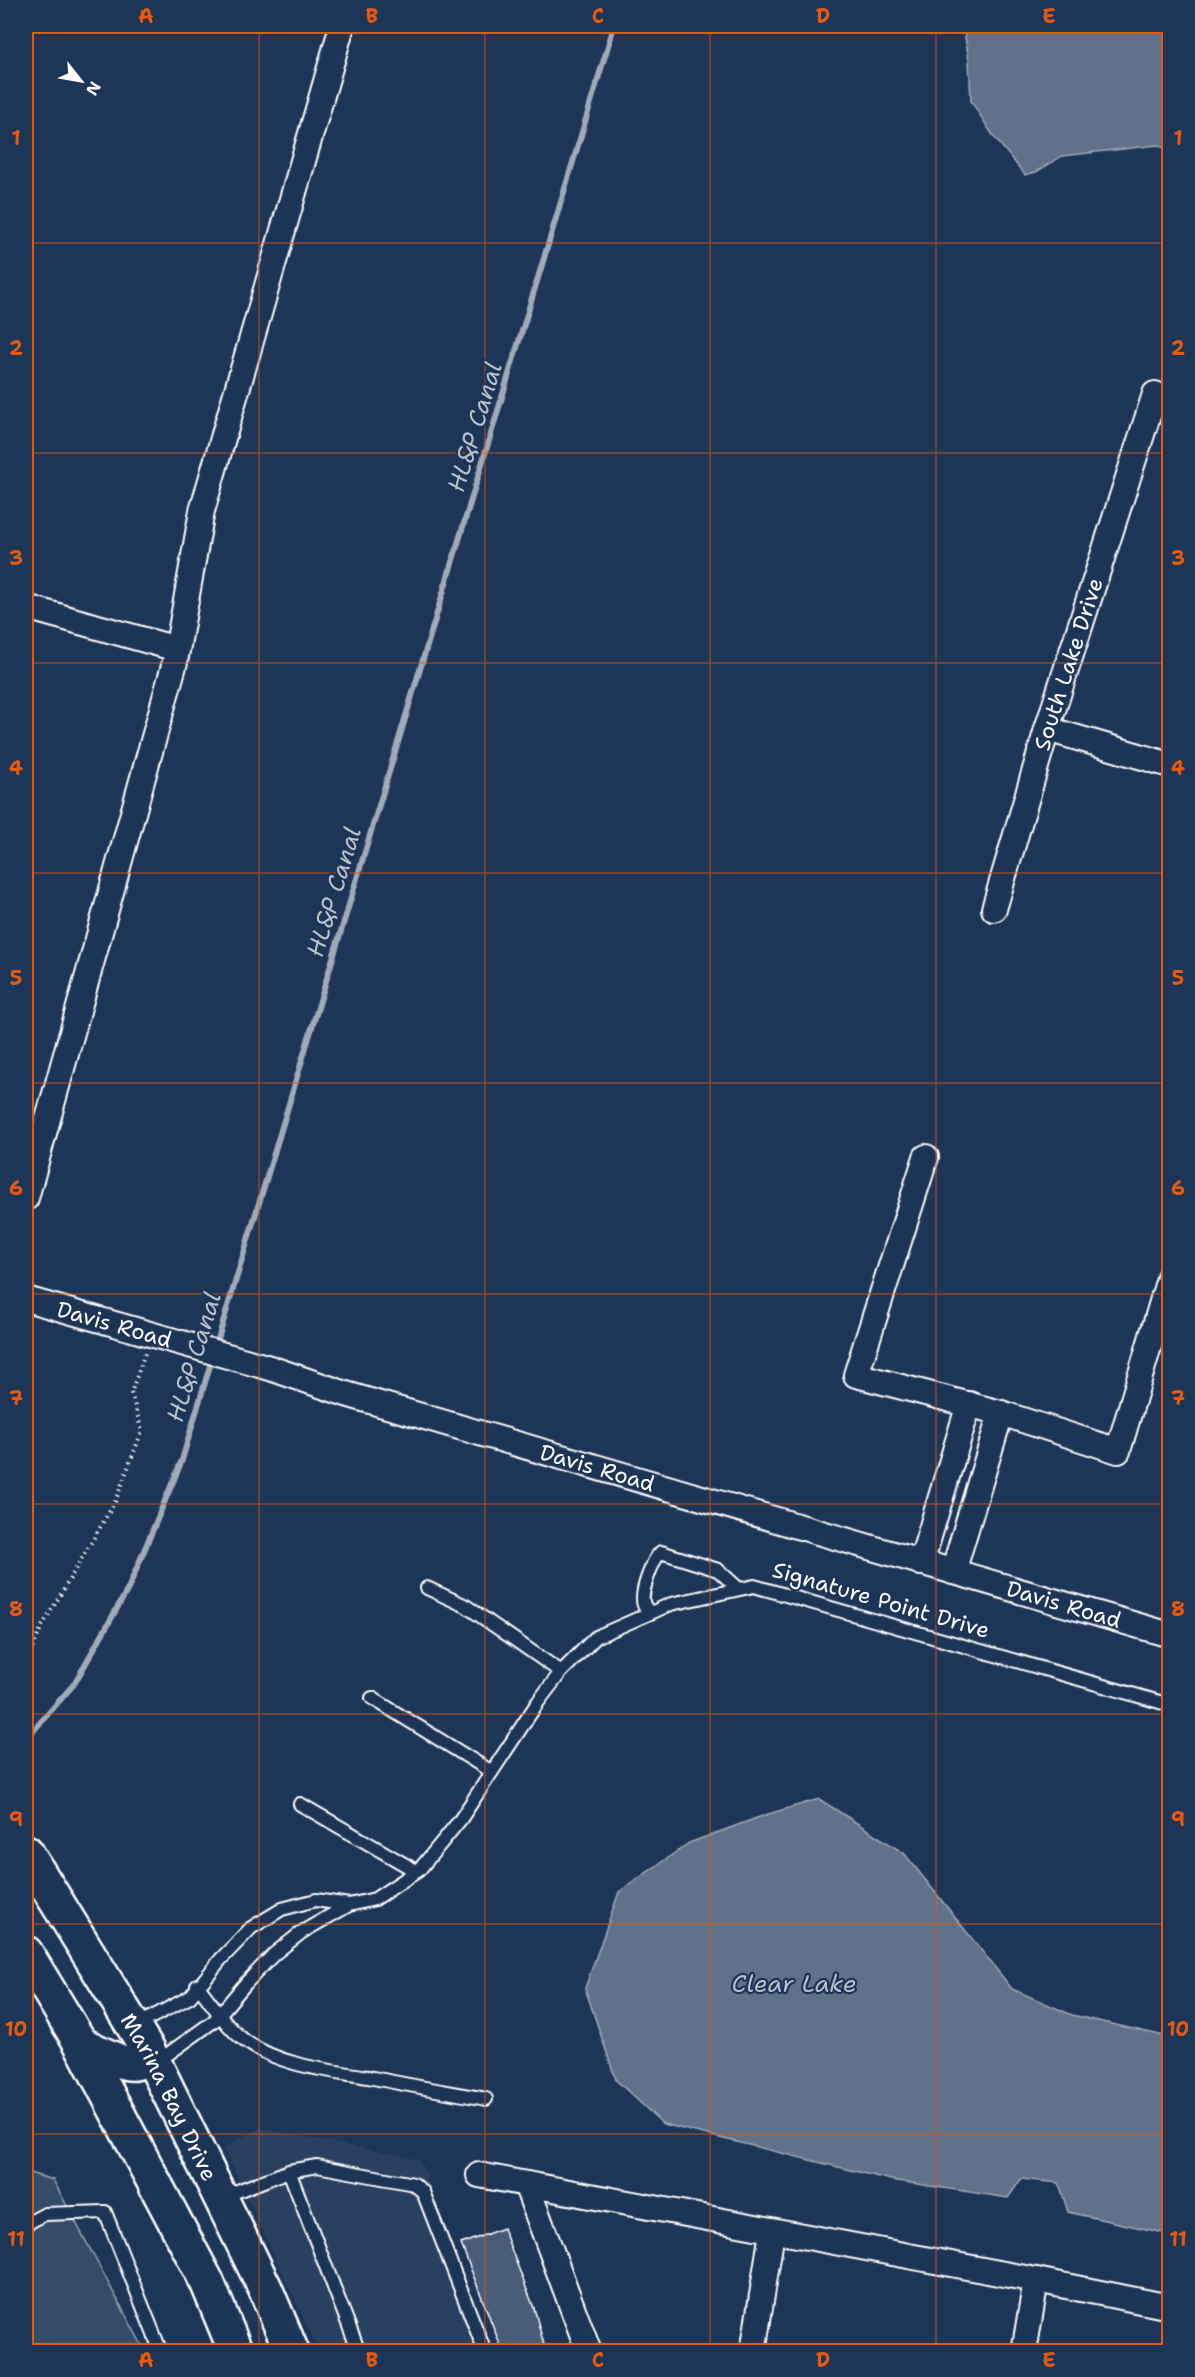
<svg xmlns="http://www.w3.org/2000/svg" width="1195" height="2377" font-family="'Shantell Sans',sans-serif">
<style>
.built{fill:#2a4161}
.green{fill:#364b69;stroke:#9aa5b4;stroke-width:1.5}
.water{fill:#617289;stroke:#a0aab8;stroke-width:1.5}
.lines{fill:none;stroke-linecap:round;stroke-linejoin:round}
.stream{stroke:#a0aab8;stroke-width:6}
.building{fill:#4a5d79;stroke:#fff;stroke-width:1.5}
.lane-casing{stroke:#fff;stroke-width:16}
.street-casing{stroke:#fff;stroke-width:28}
.secondary-casing{stroke:#fff;stroke-width:38}
.path{stroke:#fff;stroke-width:4;stroke-dasharray:1.5 4.5;stroke-linecap:butt}
.lane{stroke:#1d3557;stroke-width:12}
.street{stroke:#1d3557;stroke-width:24}
.secondary{stroke:#1d3557;stroke-width:33}
.grid{fill:none;stroke:#e8590c;stroke-width:1.5;stroke-opacity:0.55}
.labels{text-anchor:middle;dominant-baseline:central;stroke-width:4.5;stroke-linejoin:round;paint-order:stroke}
.street-label{font-size:22px;fill:#fff;stroke:#1d3557}
.water-label{font-size:24px;font-style:italic;fill:#b8c0ca;stroke:#1d3557}
.neatline{fill:none;stroke:#e8590c;stroke-width:2}
.grid-label{font-size:20px;text-anchor:middle;font-weight:bold;fill:#e8590c}
</style>
<rect width="100%" height="100%" fill="#1d3557"/>
<filter id="ink" filterUnits="userSpaceOnUse"><feTurbulence type="fractalNoise" baseFrequency=".0167" numOctaves="2"/><feDisplacementMap in="SourceGraphic" scale="12" xChannelSelector="R" yChannelSelector="G"/><feConvolveMatrix kernelMatrix="1 2 1 2 8 2 1 2 1" color-interpolation-filters="sRGB"/></filter>
<g filter="url(#ink)">
<path class="built" d="M 260,2128 L 420,2160 L 492,2351 L 319,2351 L 224,2148 Z"/>
<path class="green" d="M 26,2172 L 53,2180 L 145,2351 L 26,2351 Z"/>
<path class="water" d="M 963,26 L 1169,26 L 1169,150 L 1158,145 L 1062,156 L 1036,172 L 1025,175 L 994,137 L 971,101 L 969,60 Z
M 819,1799 L 904,1853 L 1012,1989 L 1072,2015 L 1169,2037 L 1169,2234 L 1068,2212 L 1059,2183 L 1021,2179 L 1008,2198 L 891,2180 L 663,2124 L 616,2080 L 585,1988 L 619,1892 L 689,1843 L 765,1815 Z"/>
<g class="lines">
<path class="stream" d="M 215,1349 L 614,26
M 26,1739 L 74,1684 L 128,1589 L 182,1460 L 212,1359"/>
</g>
<path class="building" d="M 503,2228 L 534,2308 L 546,2352 L 503,2352 L 461,2244 Z"/>
<g class="lines">
<defs>
<path id="lane" d="M 427,1588 L 466,1606 L 561,1672
M 650,1613 C 648,1610 645,1608 644,1605 C 639,1594 653,1559 661,1552 L 718,1570 L 739,1589
M 372,1698 L 492,1772
M 300,1804 L 416,1871
M 197,1985 C 212,2003 227,2028 245,2041 C 281,2066 326,2070 368,2077 C 407,2085 447,2092 486,2099
M 135,2026 L 190,1997 L 221,1959 L 251,1928 L 282,1909 L 316,1900 L 349,1905
M 157,2062 L 214,2021 L 246,1983 L 274,1954 L 302,1932 L 349,1905 L 375,1899 L 419,1870 L 460,1820 L 538,1702 L 561,1672 L 596,1637 L 671,1604 L 754,1586 L 1170,1705
M 289,2171 L 317,2166 L 414,2184 L 423,2192 L 485,2352
M 222,2197 L 289,2171 L 359,2352
M 26,2224 L 45,2214 L 105,2212 L 161,2352"/>
<g id="street">
<path d="M 26,607 L 177,649"/>
<path d="M 1047,729 L 1170,765"/>
<path id="s1" d="M 994,909 L 1047,729 L 1155,394 L 1170,405"/>
<path d="M 926,1157 L 856,1375 L 1001,1413 L 1118,1451 L 1170,1275"/>
<path d="M 26,1198 L 175,662 L 202,511 L 342,26"/>
<path id="s2" d="M 26,1299 L 270,1368 L 346,1394 L 1170,1635"/>
<path d="M 921,1563 L 969,1404"/>
<path d="M 953,1572 L 1001,1413"/>
<path d="M 479,2175 L 1036,2280 L 1170,2307"/>
<path d="M 526,2184 L 589,2352"/>
<path d="M 753,2352 L 772,2232"/>
<path d="M 1024,2352 L 1036,2280"/>
</g>
<g id="secondary">
<path id="s3" d="M 26,1852 L 148,2050 L 265,2288 L 292,2352"/>
<path d="M 26,1953 L 81,2044 L 207,2282 L 236,2352"/>
<path d="M 81,2044 C 93,2049 123,2066 135,2063 C 142,2062 145,2055 148,2050"/>
</g>
</defs>
<use href="#lane" class="lane-casing"/>
<use href="#street" class="street-casing"/>
<use href="#secondary" class="secondary-casing"/>
<path class="path" d="M 26,1665 L 41,1628 L 115,1502 L 142,1431 L 131,1393 L 145,1353"/>
<use href="#lane" class="lane"/>
<use href="#street" class="street"/>
<use href="#secondary" class="secondary"/>
</g>
</g>
<path class="grid" d="M 259,26 L 259,2352M 485,26 L 485,2352M 710,26 L 710,2352M 936,26 L 936,2352M 26,243 L 1170,243M 26,453 L 1170,453M 26,663 L 1170,663M 26,873 L 1170,873M 26,1083 L 1170,1083M 26,1294 L 1170,1294M 26,1504 L 1170,1504M 26,1714 L 1170,1714M 26,1924 L 1170,1924M 26,2134 L 1170,2134"/>
<g class="labels">
<g class="street-label">
<text stroke="none"><textPath href="#s1" startOffset="256">South Lake Drive</textPath></text>
<text stroke="none"><textPath href="#s2" startOffset="92">Davis Road</textPath></text>
<text stroke="none"><textPath href="#s2" startOffset="596">Davis Road</textPath></text>
<text transform="translate(881 1600) rotate(16)">Signature Point Drive</text>
<text stroke="none"><textPath href="#s2" startOffset="1082">Davis Road</textPath></text>
<text stroke="none"><textPath href="#s3" startOffset="284">Marina Bay Drive</textPath></text>
</g>
<g class="water-label">
<text transform="translate(475 427) rotate(-73)">HL&amp;P Canal</text>
<text transform="translate(334 892) rotate(-73)">HL&amp;P Canal</text>
<text transform="translate(194 1357) rotate(-73)">HL&amp;P Canal</text>
<text x="794" y="1984">Clear Lake</text>
</g>
</g>
<rect width="1195" height="2377" fill="none" stroke="#1d3557" stroke-width="66"/>
<g transform="translate(81 81) rotate(121)" stroke="#1d3557" stroke-width="4.5" paint-order="stroke">
<path d="M0-4.5L10 22L0 15L-10 22Z" fill="#ffffff"/>
<text y="-9" font-size="16" font-weight="bold" text-anchor="middle" fill="#ffffff">N</text>
</g>
<rect x="33" y="33" width="1129" height="2311" class="neatline"/>
<g class="grid-label">
<text x="146" y="23">A</text>
<text x="372" y="23">B</text>
<text x="598" y="23">C</text>
<text x="823" y="23">D</text>
<text x="1049" y="23">E</text>
<text x="16" y="145">1</text>
<text x="1178" y="145">1</text>
<text x="16" y="355">2</text>
<text x="1178" y="355">2</text>
<text x="16" y="565">3</text>
<text x="1178" y="565">3</text>
<text x="16" y="775">4</text>
<text x="1178" y="775">4</text>
<text x="16" y="985">5</text>
<text x="1178" y="985">5</text>
<text x="16" y="1195">6</text>
<text x="1178" y="1195">6</text>
<text x="16" y="1405">7</text>
<text x="1178" y="1405">7</text>
<text x="16" y="1616">8</text>
<text x="1178" y="1616">8</text>
<text x="16" y="1826">9</text>
<text x="1178" y="1826">9</text>
<text x="16" y="2036">10</text>
<text x="1178" y="2036">10</text>
<text x="16" y="2246">11</text>
<text x="1178" y="2246">11</text>
<text x="146" y="2367">A</text>
<text x="372" y="2367">B</text>
<text x="598" y="2367">C</text>
<text x="823" y="2367">D</text>
<text x="1049" y="2367">E</text>
</g>
</svg>
